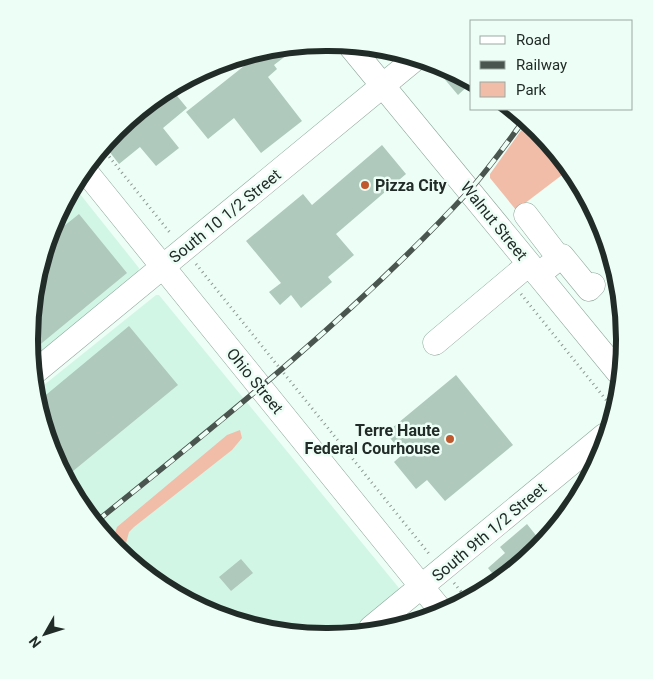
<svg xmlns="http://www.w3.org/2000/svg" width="653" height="679" font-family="Roboto,sans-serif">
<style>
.built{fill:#d2f6e6}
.green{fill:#f1bda9}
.building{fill:#afc9bd}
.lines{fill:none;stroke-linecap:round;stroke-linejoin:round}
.minor-casing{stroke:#8ca69a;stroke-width:25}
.path{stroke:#8b9892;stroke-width:3;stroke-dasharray:1 4;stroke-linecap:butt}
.minor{stroke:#fff;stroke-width:24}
.rail-casing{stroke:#4a5550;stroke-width:5.5}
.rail{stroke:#edfef6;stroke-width:4;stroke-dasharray:11;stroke-linecap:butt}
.poi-dot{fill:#c0592d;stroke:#edfef6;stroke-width:2}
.labels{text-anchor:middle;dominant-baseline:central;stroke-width:5;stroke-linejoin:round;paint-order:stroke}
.poi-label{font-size:16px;font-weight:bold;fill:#212b27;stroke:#edfef6;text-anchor:start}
.street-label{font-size:16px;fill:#212b27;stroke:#edfef6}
.rim{fill:none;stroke:#212b27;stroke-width:6}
</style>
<rect width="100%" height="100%" fill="#edfef6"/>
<path class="built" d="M 76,189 L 139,268 L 138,272 L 33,359 L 29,339 L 52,225 Z
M 156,295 L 159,295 L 399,588 L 395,596 L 352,630 L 344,629 L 336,635 L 326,637 L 212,614 L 116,550 L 51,453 L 39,389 Z"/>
<path class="green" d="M 527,122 L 537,129 L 566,172 L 516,210 L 490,178 L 490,174 Z
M 240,430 L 242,438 L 232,450 L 134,527 L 129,532 L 125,547 L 120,549 L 112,541 L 117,527 L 227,435 Z"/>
<path class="building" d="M 296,48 L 274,65 L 277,69 L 268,77 L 302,121 L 261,153 L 234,118 L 208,139 L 186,112 L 258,55 Z
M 431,63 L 441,65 L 470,84 L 458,95 Z
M 173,91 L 187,108 L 163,128 L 179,148 L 156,166 L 140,147 L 119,164 L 105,146 L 116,129 Z
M 382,145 L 406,174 L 336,234 L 354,255 L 328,277 L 332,282 L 301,308 L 291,295 L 280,305 L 269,292 L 281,283 L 246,241 L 303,194 L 312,205 Z
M 79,214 L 127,273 L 31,352 L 29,339 L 49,238 Z
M 129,326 L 178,385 L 67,476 L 51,453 L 41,399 Z
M 456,375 L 513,445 L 445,501 L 427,480 L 416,489 L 394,462 L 403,454 L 386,433 Z
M 527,524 L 542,543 L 537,550 L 496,578 L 488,568 L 505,553 L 500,547 Z
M 241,559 L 253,573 L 231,591 L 219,577 Z"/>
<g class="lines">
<defs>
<path id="minor" d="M 351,47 L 618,372
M 87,173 L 443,613
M 526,215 L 559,258 L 538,275
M 562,256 L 589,289 L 593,285
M 435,343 L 529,264
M 35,372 L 415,59
M 371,628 L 605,435"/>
</defs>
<use href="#minor" class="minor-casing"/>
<path class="path" d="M 103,149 L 171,234
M 196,264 L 430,555
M 521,294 L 611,406
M 454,583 L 466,598"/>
<use href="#minor" class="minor"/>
<defs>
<path id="rail" d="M 97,521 C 225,418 356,313 468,192 C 488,170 506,144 524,120"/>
</defs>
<use href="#rail" class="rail-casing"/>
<use href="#rail" class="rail"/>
</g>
<g class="poi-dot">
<circle cx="365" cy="185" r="5"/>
<circle cx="450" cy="439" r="5"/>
</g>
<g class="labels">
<g class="poi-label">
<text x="375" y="185">Pizza City</text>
<text x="440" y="430" text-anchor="end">Terre Haute<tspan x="440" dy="18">Federal Courhouse</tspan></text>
</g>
<g class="street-label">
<text transform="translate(225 216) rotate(-39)">South 10 1/2 Street</text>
<text transform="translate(494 221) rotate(51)">Walnut Street</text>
<text transform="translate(255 381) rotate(51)">Ohio Street</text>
<text transform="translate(489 532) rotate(-40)">South 9th 1/2 Street</text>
</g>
</g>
<path d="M0 0H653V679H0ZM326 51H328A288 288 0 0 1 616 339V340A288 288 0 0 1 328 628H326A288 288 0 0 1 38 340V339A288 288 0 0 1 326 51Z" fill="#edfef6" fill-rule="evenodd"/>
<path class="rim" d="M326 51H328A288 288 0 0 1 616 339V340A288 288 0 0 1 328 628H326A288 288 0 0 1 38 340V339A288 288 0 0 1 326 51Z"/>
<rect x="470" y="20" width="162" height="90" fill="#edfef6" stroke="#9baaa3"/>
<rect x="480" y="36" width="25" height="8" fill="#ffffff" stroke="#9baaa3"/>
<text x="516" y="45" font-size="15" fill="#212b27">Road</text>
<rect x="480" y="61" width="25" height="8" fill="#4a5550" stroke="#9baaa3"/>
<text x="516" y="70" font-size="15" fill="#212b27">Railway</text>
<rect x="480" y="82" width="25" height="15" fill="#f1bda9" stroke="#9baaa3"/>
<text x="516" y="95" font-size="15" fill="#212b27">Park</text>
<g transform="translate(45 634) rotate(231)" stroke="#edfef6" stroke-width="4" paint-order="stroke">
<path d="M0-4L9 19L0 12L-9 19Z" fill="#212b27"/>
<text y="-8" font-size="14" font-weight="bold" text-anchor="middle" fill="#212b27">N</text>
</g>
</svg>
